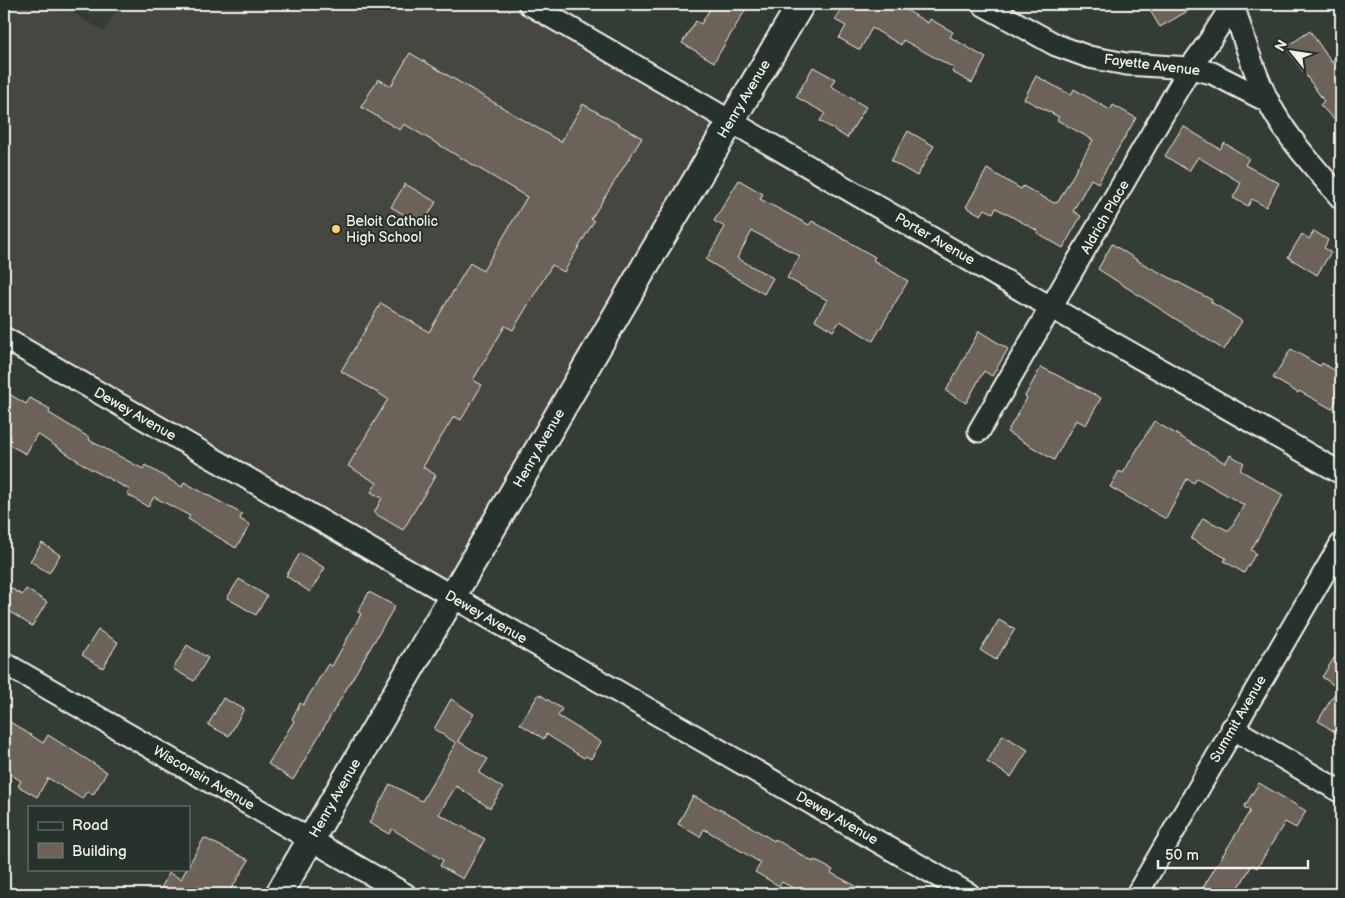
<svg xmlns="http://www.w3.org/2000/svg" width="1345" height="898" font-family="'Balsamiq Sans',sans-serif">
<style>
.built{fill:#454740}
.building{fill:#6d6258;stroke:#f4f1e8}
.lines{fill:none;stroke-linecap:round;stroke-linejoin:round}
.minor-casing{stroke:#f4f1e8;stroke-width:25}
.tertiary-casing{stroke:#f4f1e8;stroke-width:30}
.minor{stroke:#26332d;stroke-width:21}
.tertiary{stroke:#26332d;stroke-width:26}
.poi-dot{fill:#ffd166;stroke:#26332d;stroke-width:2}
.labels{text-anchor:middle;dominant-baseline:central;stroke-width:4;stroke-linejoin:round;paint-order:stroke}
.street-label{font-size:14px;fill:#f4f1e8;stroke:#26332d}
.poi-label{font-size:14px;fill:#f4f1e8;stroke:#26332d;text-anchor:start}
</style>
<rect width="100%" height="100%" fill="#343c36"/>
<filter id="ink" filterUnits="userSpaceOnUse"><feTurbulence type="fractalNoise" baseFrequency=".02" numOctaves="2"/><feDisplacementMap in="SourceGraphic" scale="10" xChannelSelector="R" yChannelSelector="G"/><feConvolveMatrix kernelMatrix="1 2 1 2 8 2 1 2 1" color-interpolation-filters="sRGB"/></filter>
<g filter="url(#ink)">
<path class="built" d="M 4,4 L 58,4 L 104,31 L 120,4 L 540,4 L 732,120 L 452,598 L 4,338 Z"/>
<path class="building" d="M 713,4 L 749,4 L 714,62 L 682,43 L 696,21 L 701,24 Z
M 844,4 L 896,4 L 928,23 L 930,19 L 953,32 L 950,37 L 986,58 L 972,83 L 952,72 L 954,68 L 903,40 L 901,45 L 872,28 L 860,50 L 839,38 L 846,26 L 835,20 Z
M 1146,4 L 1200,4 L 1160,27 Z
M 1310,31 L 1332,63 L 1341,49 L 1341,127 L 1320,105 L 1324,101 L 1286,47 Z
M 410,53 L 561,142 L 583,104 L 642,138 L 591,219 L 594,221 L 564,272 L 552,265 L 513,330 L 505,326 L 473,380 L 482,385 L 461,420 L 454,416 L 423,467 L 436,475 L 403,530 L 374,513 L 382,498 L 371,492 L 377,483 L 348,466 L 388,399 L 341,371 L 381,303 L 429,332 L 470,263 L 483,271 L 527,197 L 404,124 L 400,130 L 361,107 L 378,79 L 391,86 Z
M 813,67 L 835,79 L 831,86 L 866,107 L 847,138 L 820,121 L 825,113 L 796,97 Z
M 1036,76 L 1071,95 L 1074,89 L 1110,110 L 1113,105 L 1136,118 L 1098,183 L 1091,179 L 1073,211 L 1081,216 L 1063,248 L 1037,233 L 1038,231 L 996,208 L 993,213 L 985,209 L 981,215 L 966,207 L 987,169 L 1021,189 L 1023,186 L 1054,203 L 1058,202 L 1093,140 L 1057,120 L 1059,117 L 1024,99 Z
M 1183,126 L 1220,149 L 1224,143 L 1249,158 L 1245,165 L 1279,183 L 1266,207 L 1252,199 L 1248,206 L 1233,198 L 1241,183 L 1198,157 L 1189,171 L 1165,156 Z
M 908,131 L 934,146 L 917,176 L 891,161 Z
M 739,180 L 763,194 L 760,199 L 809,225 L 812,221 L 875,257 L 873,260 L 908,281 L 873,341 L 840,321 L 833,331 L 815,320 L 827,300 L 787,278 L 800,256 L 752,231 L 737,258 L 773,278 L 764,294 L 706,260 L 725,227 L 714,221 Z
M 405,184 L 436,202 L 422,225 L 391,207 Z
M 1314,231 L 1328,240 L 1324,248 L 1331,252 L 1317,275 L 1288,257 L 1302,234 L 1309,239 Z
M 1112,244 L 1142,263 L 1212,300 L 1211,302 L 1242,321 L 1224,350 L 1098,269 Z
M 979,331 L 1008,349 L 992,376 L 984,371 L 966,403 L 946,391 Z
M 1291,349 L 1320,366 L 1322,363 L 1341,374 L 1341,392 L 1332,409 L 1299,391 L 1298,393 L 1273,378 Z
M 1041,367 L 1101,398 L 1086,425 L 1076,420 L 1054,460 L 1007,432 L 1027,398 L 1025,396 Z
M 4,391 L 26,404 L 30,398 L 50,409 L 49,413 L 90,438 L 89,440 L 143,469 L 145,465 L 182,487 L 184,482 L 242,514 L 240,519 L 250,525 L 236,548 L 188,519 L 190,516 L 154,497 L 148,507 L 127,494 L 130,490 L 89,468 L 37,434 L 26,454 L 4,442 Z
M 1154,421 L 1225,463 L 1230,455 L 1244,463 L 1240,470 L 1283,495 L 1251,550 L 1256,553 L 1244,573 L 1224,561 L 1226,558 L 1191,539 L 1203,518 L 1229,531 L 1244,505 L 1197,478 L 1194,483 L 1187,479 L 1166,519 L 1110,487 L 1119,471 L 1123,473 Z
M 42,543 L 60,555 L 49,573 L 30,561 Z
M 300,553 L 325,568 L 310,592 L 286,576 Z
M 239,579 L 267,596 L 256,615 L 227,598 Z
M 4,584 L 22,595 L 26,589 L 47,602 L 32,626 L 4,608 Z
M 369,592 L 395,606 L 293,780 L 268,764 L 294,721 L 292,719 L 300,703 L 303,705 L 328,664 L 332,666 L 361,614 L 358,612 Z
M 999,620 L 1015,629 L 996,660 L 980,650 Z
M 98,630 L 118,642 L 103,668 L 82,655 Z
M 187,645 L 208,658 L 194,681 L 173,669 Z
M 1341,647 L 1341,736 L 1318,721 L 1338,688 L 1322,677 Z
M 539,694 L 562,709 L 558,716 L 601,742 L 591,759 L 586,756 L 584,758 L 546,734 L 544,739 L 520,724 Z
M 223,698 L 244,709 L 229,736 L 208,725 Z
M 451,699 L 474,714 L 458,741 L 488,759 L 479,773 L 503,788 L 490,808 L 456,786 L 439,814 L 485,839 L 463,879 L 440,866 L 443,860 L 392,829 L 389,834 L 369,823 L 390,784 L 422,801 L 456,743 L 434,729 Z
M 4,718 L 43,743 L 48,735 L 107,772 L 93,795 L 87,791 L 82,799 L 48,778 L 37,797 L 18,786 L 21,781 L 4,770 Z
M 1003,735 L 1028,750 L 1011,777 L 987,762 Z
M 1259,783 L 1306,811 L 1296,828 L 1285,822 L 1257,868 L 1252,865 L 1235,894 L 1199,894 L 1250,811 L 1244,807 Z
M 693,796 L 735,817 L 774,841 L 775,839 L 813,862 L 814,860 L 833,870 L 831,873 L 871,894 L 804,894 L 782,882 L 779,886 L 755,872 L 761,863 L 704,829 L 700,837 L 678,824 Z
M 204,838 L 249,860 L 228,894 L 158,894 L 169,873 L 181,879 Z"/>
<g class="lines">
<defs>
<path id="minor" d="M 529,4 L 1052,308 L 1341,473
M 982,4 L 1056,45 L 1089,57 L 1126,64 L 1190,68 L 1212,73 L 1269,102
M 1233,4 C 1243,37 1253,70 1268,101 C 1286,137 1315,168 1341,198
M 4,338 L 969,894
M 979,431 L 1190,68 L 1210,40 L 1233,4
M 4,663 L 405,894
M 1232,728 L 1341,792
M 1137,894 L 1341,544"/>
<path id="tertiary" d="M 279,894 L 655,249 L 801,4"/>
</defs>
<use href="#minor" class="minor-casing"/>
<use href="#tertiary" class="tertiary-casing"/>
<use href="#minor" class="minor"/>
<use href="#tertiary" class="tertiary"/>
</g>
</g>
<circle class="poi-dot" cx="336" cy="229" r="5"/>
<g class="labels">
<g class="street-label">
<text transform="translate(1152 65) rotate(7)">Fayette Avenue</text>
<text transform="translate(744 99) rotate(-59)">Henry Avenue</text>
<text transform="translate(1105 217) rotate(-60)">Aldrich Place</text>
<text transform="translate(935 239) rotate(30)">Porter Avenue</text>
<text transform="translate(135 414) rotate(30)">Dewey Avenue</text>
<text transform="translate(539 448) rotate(-60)">Henry Avenue</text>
<text transform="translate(486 617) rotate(30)">Dewey Avenue</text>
<text transform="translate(1238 719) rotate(-60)">Summit Avenue</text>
<text transform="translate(204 778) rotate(30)">Wisconsin Avenue</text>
<text transform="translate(335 798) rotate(-60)">Henry Avenue</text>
<text transform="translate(837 818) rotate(30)">Dewey Avenue</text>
</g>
<g class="poi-label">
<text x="346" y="221">Beloit Catholic<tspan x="346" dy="16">High School</tspan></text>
</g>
</g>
<rect width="1345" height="898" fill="none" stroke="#26332d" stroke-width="20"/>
<rect x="10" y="10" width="1325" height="878" fill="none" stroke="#f4f1e8" stroke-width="2" filter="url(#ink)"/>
<rect x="28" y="806" width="162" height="65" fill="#26332d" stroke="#787f78"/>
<rect x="38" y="822" width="25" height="8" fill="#26332d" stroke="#787f78"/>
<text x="72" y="830" font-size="15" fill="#f4f1e8">Road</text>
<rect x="38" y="843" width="25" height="15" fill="#6d6258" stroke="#787f78"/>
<text x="72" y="856" font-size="15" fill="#f4f1e8">Building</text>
<g transform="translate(1292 52) rotate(300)" stroke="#26332d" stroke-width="4" paint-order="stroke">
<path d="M0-4L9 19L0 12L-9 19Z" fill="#f4f1e8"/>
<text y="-8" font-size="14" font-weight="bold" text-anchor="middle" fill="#f4f1e8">N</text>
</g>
<path d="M1158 860v8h150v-8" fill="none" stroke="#f4f1e8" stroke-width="2.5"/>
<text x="1165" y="860" font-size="15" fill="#f4f1e8" stroke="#26332d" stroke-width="4" paint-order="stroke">50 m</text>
</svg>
